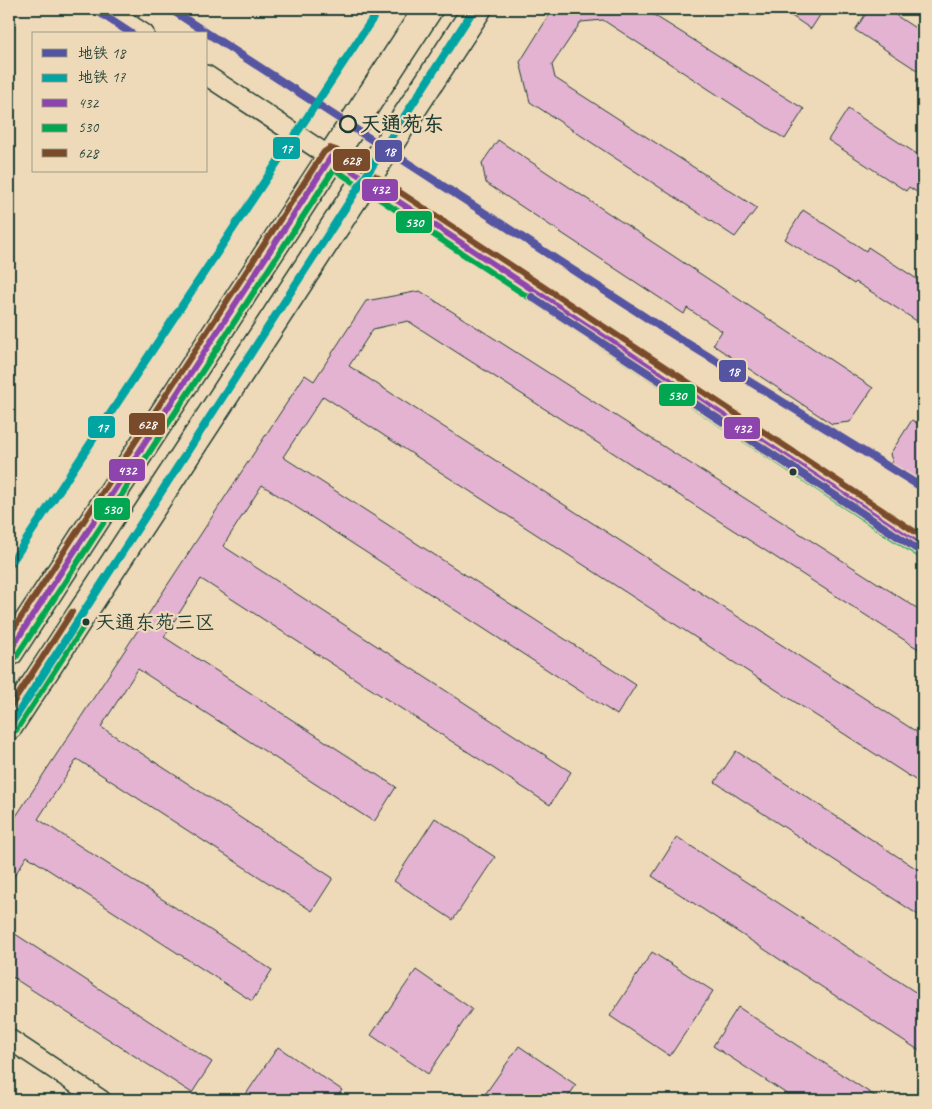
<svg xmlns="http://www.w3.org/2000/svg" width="932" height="1109" font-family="Caveat,'LXGW WenKai TC',sans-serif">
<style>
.building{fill:#e4b3d2;stroke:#1f3d34}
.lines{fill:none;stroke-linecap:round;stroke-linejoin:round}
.minor-casing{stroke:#1f3d34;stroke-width:22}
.secondary-casing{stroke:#1f3d34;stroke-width:31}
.minor{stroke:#eedab8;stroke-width:19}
.secondary{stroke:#eedab8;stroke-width:28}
.bus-1-casing{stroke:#eedab8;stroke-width:10}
.bus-2-casing{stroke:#eedab8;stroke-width:10}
.bus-3-casing{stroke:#eedab8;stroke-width:10}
.bus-1{stroke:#8e44ad;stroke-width:6}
.bus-2{stroke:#00a651;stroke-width:6}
.bus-3{stroke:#7a4b2a;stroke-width:6}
.metro-1-casing{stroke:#eedab8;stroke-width:11}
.metro-2-casing{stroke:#eedab8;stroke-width:11}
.metro-1{stroke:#5554a2;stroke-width:8}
.metro-2{stroke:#02a4a3;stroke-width:8}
.stop-dot{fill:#eedab8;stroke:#1f3d34;stroke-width:2.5}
.bus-dot{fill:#1f3d34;stroke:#eedab8;stroke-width:2}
.labels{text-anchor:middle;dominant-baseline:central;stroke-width:4.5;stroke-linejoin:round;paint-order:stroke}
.bus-label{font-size:20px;fill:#1f3d34;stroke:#eedab8;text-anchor:start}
.stop-label{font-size:21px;font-weight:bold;fill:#1f3d34;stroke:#eedab8;text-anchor:start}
.line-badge{stroke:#eedab8;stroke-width:2}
.badge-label{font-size:14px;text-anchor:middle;font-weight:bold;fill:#fff}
</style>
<rect width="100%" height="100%" fill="#eedab8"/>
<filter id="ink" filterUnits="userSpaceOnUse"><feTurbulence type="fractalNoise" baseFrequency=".02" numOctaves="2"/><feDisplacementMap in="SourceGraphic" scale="10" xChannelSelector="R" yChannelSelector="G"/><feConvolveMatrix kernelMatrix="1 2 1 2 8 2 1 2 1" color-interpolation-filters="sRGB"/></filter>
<g filter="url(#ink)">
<path class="building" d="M 553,9 L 644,9 L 804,109 L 785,139 L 603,20 L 581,22 L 552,65 L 555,78 L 757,208 L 735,237 L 530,102 L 520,62 Z
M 781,9 L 824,9 L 811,29 Z
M 869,9 L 886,9 L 923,33 L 923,74 L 855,30 Z
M 848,109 L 923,158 L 923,196 L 909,187 L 906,191 L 828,140 Z
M 498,140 L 873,388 L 850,422 L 832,424 L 713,345 L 722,331 L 687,308 L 684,314 L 486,183 L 482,163 Z
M 803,210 L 866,251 L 868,247 L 923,283 L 923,325 L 856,282 L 854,284 L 785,239 Z
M 420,291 L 923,612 L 923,652 L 408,321 L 373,329 L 349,366 L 923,736 L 923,785 L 323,396 L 283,457 L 636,685 L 617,715 L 262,485 L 223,546 L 571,772 L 550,805 L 201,579 L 164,637 L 396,787 L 374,822 L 138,669 L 101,727 L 333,878 L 312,911 L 77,759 L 38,819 L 272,970 L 252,1001 L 27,856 L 9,884 L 9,827 L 305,375 L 314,381 L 366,301 Z
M 912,420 L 923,427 L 923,489 L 895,471 L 890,454 Z
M 736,751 L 923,873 L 923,918 L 715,782 Z
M 435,818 L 495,857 L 453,920 L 394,881 Z
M 677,837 L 923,997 L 923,1053 L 652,876 Z
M 9,930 L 212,1062 L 192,1093 L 9,975 Z
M 652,952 L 713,991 L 670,1056 L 610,1016 Z
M 416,970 L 472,1009 L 428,1074 L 371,1035 Z
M 738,1007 L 881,1100 L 796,1100 L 713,1046 Z
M 519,1046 L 576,1085 L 566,1100 L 481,1100 Z
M 278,1047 L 342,1090 L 335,1100 L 242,1100 Z"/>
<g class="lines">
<defs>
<path id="minor" d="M 106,9 L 144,34
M 206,75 L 798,466 L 923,547
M 9,1039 L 101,1100"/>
<path id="secondary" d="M 9,652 L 428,9
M 9,725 L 477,9"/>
</defs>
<use href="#minor" class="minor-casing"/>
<use href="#secondary" class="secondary-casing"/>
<use href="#minor" class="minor"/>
<use href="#secondary" class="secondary"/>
<defs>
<path id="bus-1" d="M 9,652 L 331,157 L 923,547
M 9,725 L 79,617"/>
<path id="bus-2" d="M 16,657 L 334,169 L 918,554
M 16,730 L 86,622"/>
<path id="bus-3" d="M 9,636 L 324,152 L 330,148 L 336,150 L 923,537
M 9,709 L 72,612"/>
</defs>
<use href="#bus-1" class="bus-1-casing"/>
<use href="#bus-2" class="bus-2-casing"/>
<use href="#bus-3" class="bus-3-casing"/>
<use href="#bus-1" class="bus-1"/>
<use href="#bus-2" class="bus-2"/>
<use href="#bus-3" class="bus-3"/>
<defs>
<path id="metro-1" d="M 94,9 L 132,34
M 170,9 L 659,326 L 923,488
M 532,297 L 923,553"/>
<path id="metro-2" d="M 9,566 L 379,9
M 9,727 L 474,9"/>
</defs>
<use href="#metro-1" class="metro-1-casing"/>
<use href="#metro-2" class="metro-2-casing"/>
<use href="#metro-1" class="metro-1"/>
<use href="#metro-2" class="metro-2"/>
</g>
</g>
<circle class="stop-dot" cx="348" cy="124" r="8"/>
<g class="bus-dot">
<circle cx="793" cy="472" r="4.5"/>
<circle cx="86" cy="622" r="4.5"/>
</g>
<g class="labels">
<g class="bus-label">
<text x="95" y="622">天通东苑三区</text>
</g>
<g class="stop-label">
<text x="360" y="124">天通苑东</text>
</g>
</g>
<g class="line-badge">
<rect x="272" y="136" width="29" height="24" rx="5" fill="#02a4a3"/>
<rect x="374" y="139" width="29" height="24" rx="5" fill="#5554a2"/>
<rect x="332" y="148" width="39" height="24" rx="5" fill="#7a4b2a"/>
<rect x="361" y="178" width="38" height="24" rx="5" fill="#8e44ad"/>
<rect x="395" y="210" width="38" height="24" rx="5" fill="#00a651"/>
<rect x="718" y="359" width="29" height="24" rx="5" fill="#5554a2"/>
<rect x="658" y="383" width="38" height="24" rx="5" fill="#00a651"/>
<rect x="128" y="412" width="38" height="24" rx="5" fill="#7a4b2a"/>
<rect x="87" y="415" width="29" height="24" rx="5" fill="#02a4a3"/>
<rect x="723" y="416" width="38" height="24" rx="5" fill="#8e44ad"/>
<rect x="108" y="458" width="38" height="24" rx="5" fill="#8e44ad"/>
<rect x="93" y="497" width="38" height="24" rx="5" fill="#00a651"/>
</g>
<g class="badge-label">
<text x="286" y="153">17</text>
<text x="389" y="156">18</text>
<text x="351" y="165">628</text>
<text x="380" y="194">432</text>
<text x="414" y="227">530</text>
<text x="733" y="376">18</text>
<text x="677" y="400">530</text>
<text x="147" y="429">628</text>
<text x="102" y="432">17</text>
<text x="742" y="433">432</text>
<text x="127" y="475">432</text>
<text x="112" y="514">530</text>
</g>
<rect width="932" height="1109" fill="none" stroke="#eedab8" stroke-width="30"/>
<rect x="15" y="15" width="902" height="1079" fill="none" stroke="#1f3d34" stroke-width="2" filter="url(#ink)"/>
<rect x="32" y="32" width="175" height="140" fill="#eedab8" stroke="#9b9b83"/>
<rect x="42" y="49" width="25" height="8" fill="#5554a2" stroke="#9b9b83"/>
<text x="78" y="58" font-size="15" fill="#1f3d34">地铁 18</text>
<rect x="42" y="74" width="25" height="8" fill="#02a4a3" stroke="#9b9b83"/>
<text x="78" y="82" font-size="15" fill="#1f3d34">地铁 17</text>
<rect x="42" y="99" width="25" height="8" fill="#8e44ad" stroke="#9b9b83"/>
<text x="78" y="108" font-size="15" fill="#1f3d34">432</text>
<rect x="42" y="124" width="25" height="8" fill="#00a651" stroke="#9b9b83"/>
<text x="78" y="132" font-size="15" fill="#1f3d34">530</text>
<rect x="42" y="149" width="25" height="8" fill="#7a4b2a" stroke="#9b9b83"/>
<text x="78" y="158" font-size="15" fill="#1f3d34">628</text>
</svg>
